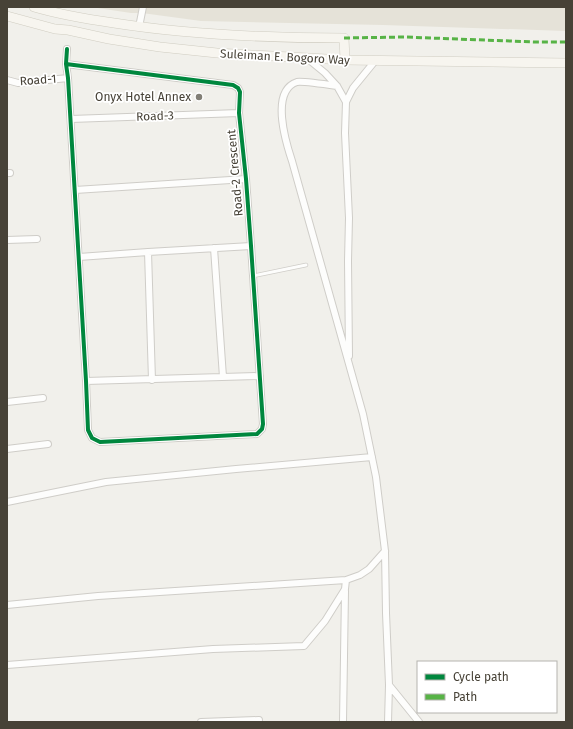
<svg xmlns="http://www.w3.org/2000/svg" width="573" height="729" font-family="'Fira Sans',sans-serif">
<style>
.residential{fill:#e5e2d8}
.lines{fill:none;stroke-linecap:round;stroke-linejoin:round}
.lane-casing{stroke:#cfcdc8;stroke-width:4.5}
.street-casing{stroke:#cfcdc8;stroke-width:8}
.secondary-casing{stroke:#d0cdc2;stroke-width:10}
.lane{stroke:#fdfdfc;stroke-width:3}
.street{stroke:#fdfdfc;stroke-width:6}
.secondary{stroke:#f7f5ef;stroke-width:9}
.quiet{stroke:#57b346;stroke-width:3;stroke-dasharray:6 3;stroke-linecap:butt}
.cycleway-casing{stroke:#fff;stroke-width:6}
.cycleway{stroke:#00873e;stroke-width:4}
.poi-dot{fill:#827f76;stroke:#fff;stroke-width:1.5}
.labels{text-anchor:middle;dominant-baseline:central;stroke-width:3.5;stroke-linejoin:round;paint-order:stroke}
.street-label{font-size:12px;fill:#474237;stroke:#fff}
.poi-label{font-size:12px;fill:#474237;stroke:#fff;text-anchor:end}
</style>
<rect width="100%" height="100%" fill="#f1f0eb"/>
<path class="residential" d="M 91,7 L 566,7 L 566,31 L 383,25 L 201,21 L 142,13 L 131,13 Z"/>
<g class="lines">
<defs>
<path id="lane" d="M 253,276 L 306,265"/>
<path id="street" d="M 139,27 L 143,7
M 308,59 L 325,73 L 337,86 L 346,102 L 345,133 L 349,218 L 348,261 L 349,356
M 66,64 L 233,85 L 238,88 L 240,92 L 239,113 L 246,179 L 251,246 L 263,424 L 262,429 L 257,434 L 100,442 L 92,438 L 88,430 L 86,381 L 68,78 L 66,64 L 67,49
M 7,80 L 18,83 L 68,78
M 337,86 C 330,85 302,81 297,82 C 270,91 286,143 292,161 L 363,414 L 376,477 L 385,551 L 386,613 L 389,685 L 419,722
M 346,102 L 353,88 L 375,61
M 71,119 L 239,113
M 7,173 L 10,173
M 75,190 L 246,179
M 7,240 L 37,239
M 214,248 L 223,377
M 148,252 L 152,380
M 79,257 L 148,252 L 251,246
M 86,381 L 260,376
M 7,402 L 43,398
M 7,449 L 48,444
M 7,502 L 106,482 L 236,469 L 372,457
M 7,605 L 98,596 L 346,580
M 7,665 L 213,649 L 304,646 L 325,621 L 345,589 L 346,580 L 360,575 L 369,569 L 385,551
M 201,722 L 259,720
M 343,722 L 345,591
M 388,722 L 389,685"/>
<path id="secondary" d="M 34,7 C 61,15 86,19 114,23 C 191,35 267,38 344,38 L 345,60
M 7,16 L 55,29 L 68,30 L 109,39 L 160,47 L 217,53 L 345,60 L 566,63"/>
</defs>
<use href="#lane" class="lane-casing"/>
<use href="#street" class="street-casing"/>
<use href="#secondary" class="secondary-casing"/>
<use href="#lane" class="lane"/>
<use href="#street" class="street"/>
<use href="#secondary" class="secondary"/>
<path class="quiet" d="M 344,38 L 404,37 L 536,42 L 566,42"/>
<defs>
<path id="cycleway" d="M 66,64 L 233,85 L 238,88 L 240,92 L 239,113 L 246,179 L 251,246 L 263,424 L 262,429 L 257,434 L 100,442 L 92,438 L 88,430 L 86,381 L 68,78 L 66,64 L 67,49"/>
</defs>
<use href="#cycleway" class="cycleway-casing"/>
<use href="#cycleway" class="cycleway"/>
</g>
<circle class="poi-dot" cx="199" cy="97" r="4"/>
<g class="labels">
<g class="street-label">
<text transform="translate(285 57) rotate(3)">Suleiman E. Bogoro Way</text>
<text transform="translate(38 80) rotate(-4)">Road-1</text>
<text transform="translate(155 116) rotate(-2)">Road-3</text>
<text transform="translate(235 173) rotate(-95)">Road-2 Crescent</text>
</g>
<g class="poi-label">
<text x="191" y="97">Onyx Hotel Annex</text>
</g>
</g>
<rect width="573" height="729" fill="none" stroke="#474237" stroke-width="16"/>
<rect x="417" y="661" width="140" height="52" fill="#ffffff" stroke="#b5b3af"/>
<rect x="425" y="674" width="20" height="6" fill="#00873e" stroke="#b5b3af"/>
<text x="453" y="681" font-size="12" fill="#474237">Cycle path</text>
<rect x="425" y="694" width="20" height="6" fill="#57b346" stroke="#b5b3af"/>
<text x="453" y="701" font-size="12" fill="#474237">Path</text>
</svg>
